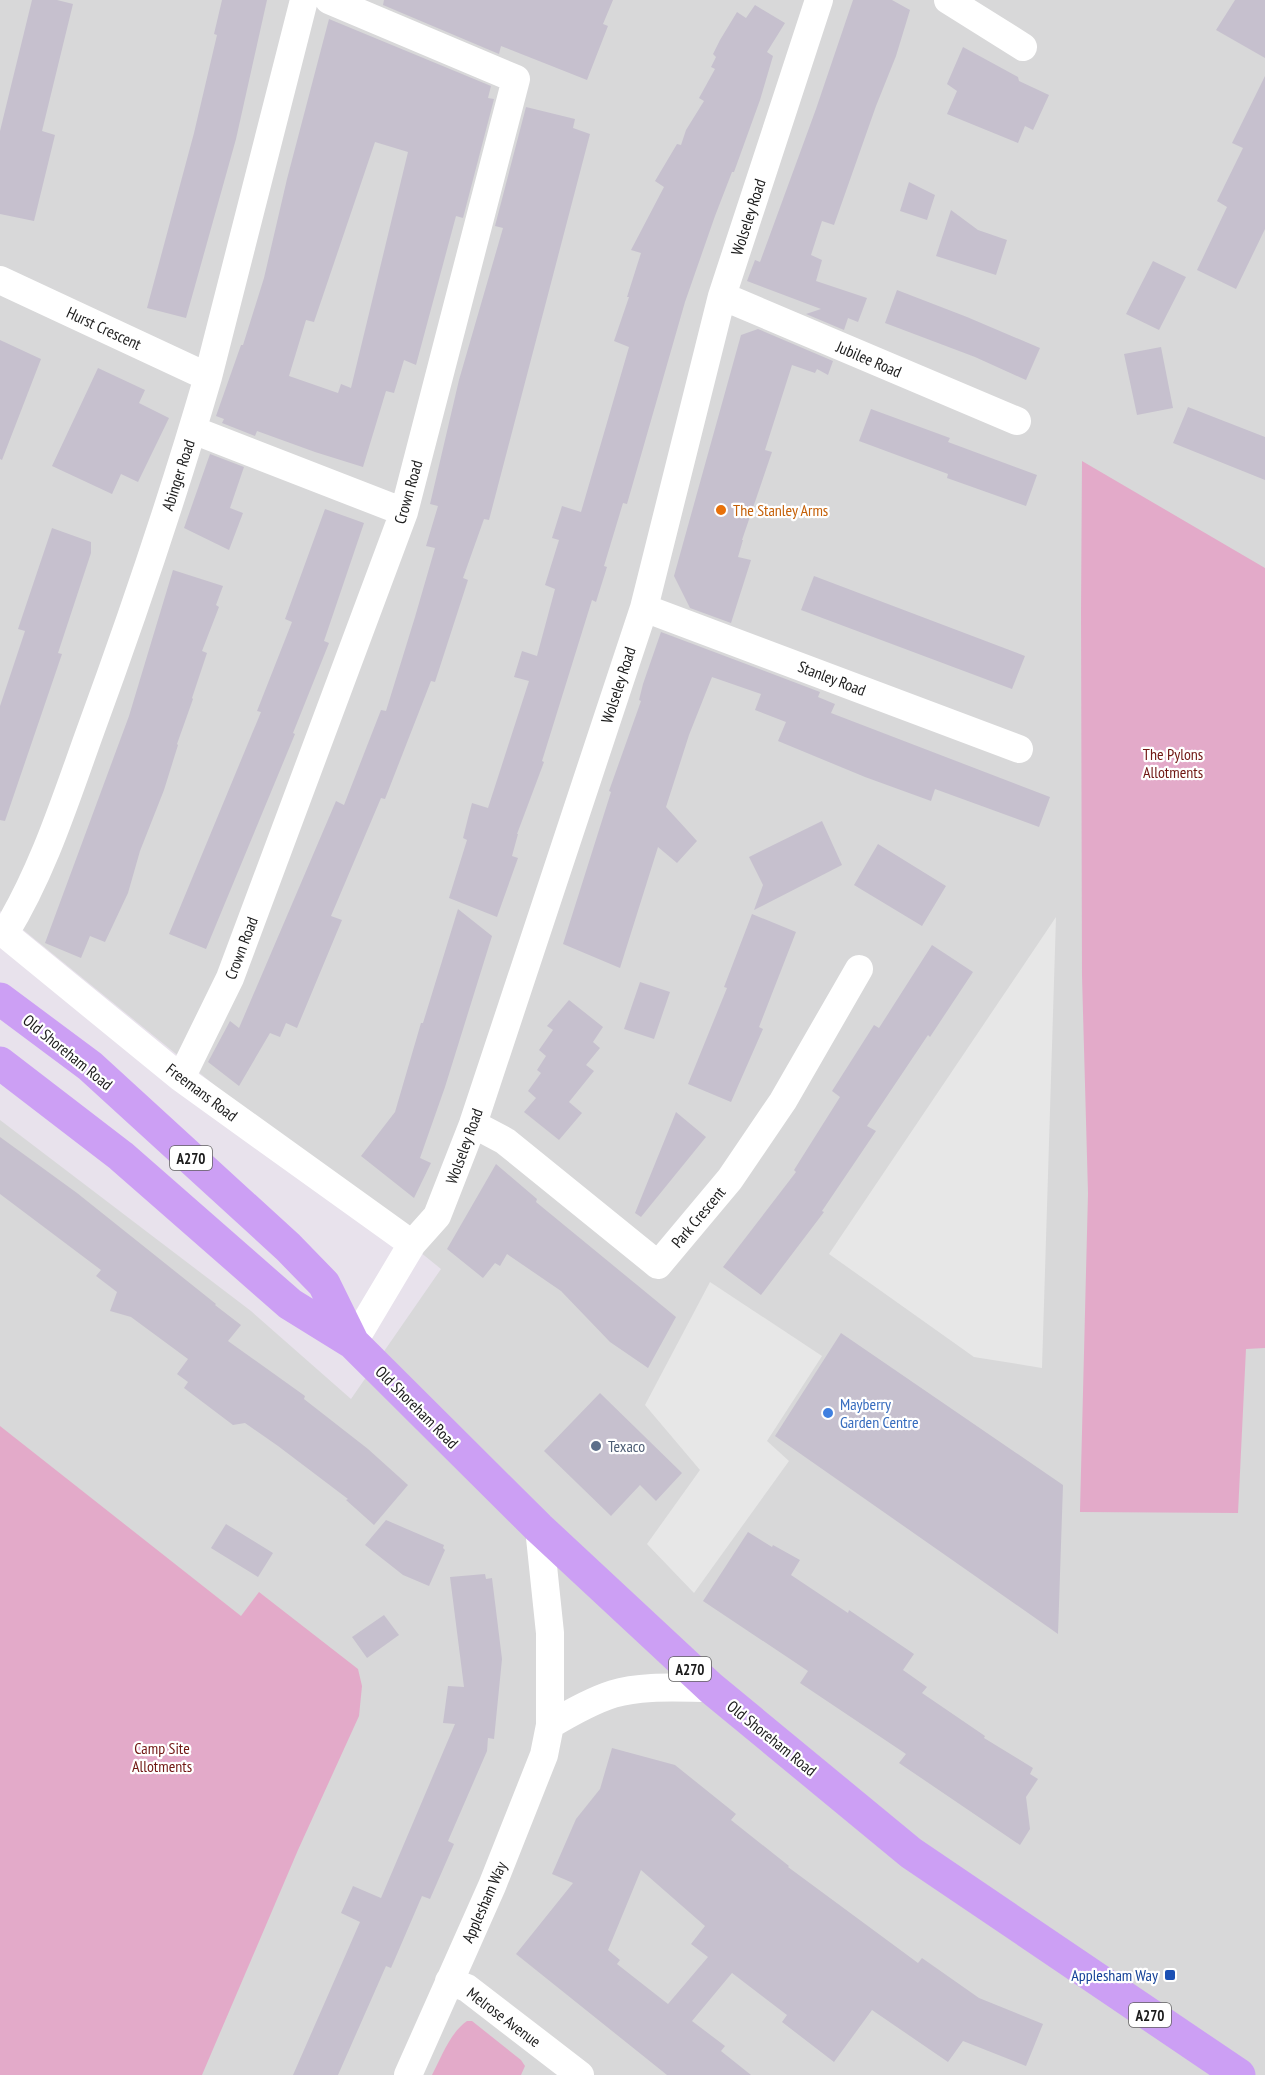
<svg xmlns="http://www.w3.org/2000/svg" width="1265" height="2075" font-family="'PT Sans Narrow',sans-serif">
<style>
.residential{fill:#d8d8d9}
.grass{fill:#e3aac9}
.parking{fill:#e7e7e7}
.building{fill:#c6c0ce;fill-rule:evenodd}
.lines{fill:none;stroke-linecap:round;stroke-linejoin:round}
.street{stroke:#fff;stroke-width:28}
.primary{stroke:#cc9ff4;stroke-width:33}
.food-dot{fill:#e8710a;stroke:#fff;stroke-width:2}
.shop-dot{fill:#3f7fe0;stroke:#fff;stroke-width:2}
.service-dot{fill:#5c6f8a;stroke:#fff;stroke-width:2}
.transit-dot{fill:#1a4fb4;stroke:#fff;stroke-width:2}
.labels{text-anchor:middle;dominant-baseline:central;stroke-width:4.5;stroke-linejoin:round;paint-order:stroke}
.shield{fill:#fff;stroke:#5f5f5f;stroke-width:1.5}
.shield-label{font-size:15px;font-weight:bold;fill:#1b1b1b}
.street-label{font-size:16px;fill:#1b1b1b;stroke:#fff}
.food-label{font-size:16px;fill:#c56008;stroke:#fff;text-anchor:start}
.park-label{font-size:16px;fill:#701713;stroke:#fff}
.shop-label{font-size:16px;fill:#366cbe;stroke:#fff;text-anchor:start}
.service-label{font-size:16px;fill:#4e5e75;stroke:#fff;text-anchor:start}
.transit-label{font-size:16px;fill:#164399;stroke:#fff;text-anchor:end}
</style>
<rect width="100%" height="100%" fill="#e8e2ec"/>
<path class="residential" d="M 0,0 L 1265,0 L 1265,2075 L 0,2075 L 0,1120 L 251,1311 L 351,1399 L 441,1269 L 0,911 Z"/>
<path class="grass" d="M 1082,461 L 1265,568 L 1265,1348 L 1246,1349 L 1238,1513 L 1080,1512 L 1088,1193 L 1082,976 L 1081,612 Z
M 0,1426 L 241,1616 L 259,1592 L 358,1669 L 362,1686 L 359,1716 L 298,1850 L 202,2075 L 0,2075 Z
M 467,2021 L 472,2021 L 521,2060 L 525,2066 L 521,2075 L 432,2075 C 442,2056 450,2033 467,2021 Z"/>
<path class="parking" d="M 1056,917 L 1042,1368 L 974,1357 L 829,1254 Z
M 710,1282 L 822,1356 L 767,1441 L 789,1461 L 694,1593 L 647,1544 L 700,1470 L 645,1405 Z"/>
<path class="building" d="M 32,0 L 57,0 L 73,4 L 42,131 L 55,135 L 34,221 L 0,214 L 0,131 Z
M 222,0 L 267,0 L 236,139 L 186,318 L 147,308 L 194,133 L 217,35 L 214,34 Z
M 384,0 L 613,0 L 603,24 L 608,26 L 587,80 L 501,46 L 499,54 L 383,5 Z
M 853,0 L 892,0 L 910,10 L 896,56 L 876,106 L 834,225 L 822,221 L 811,255 L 822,260 L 816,281 L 867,298 L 858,322 L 848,318 L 844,330 L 806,314 L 821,309 L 747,281 L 755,260 L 760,262 L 816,109 Z
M 1235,0 L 1265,0 L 1265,58 L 1216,30 Z
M 755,5 L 785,23 L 767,52 L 773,56 L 760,100 L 734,172 L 732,172 L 715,216 L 685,302 L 627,504 L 623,503 L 604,566 L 607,567 L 596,602 L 592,600 L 542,761 L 544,762 L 517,834 L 518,834 L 512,856 L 518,858 L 497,917 L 449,898 L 467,840 L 463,838 L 468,818 L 472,803 L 488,808 L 529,681 L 514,677 L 522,651 L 537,656 L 555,589 L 545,585 L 559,540 L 552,538 L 562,506 L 581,512 L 629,347 L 614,341 L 629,297 L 627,297 L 641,253 L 631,250 L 664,187 L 655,181 L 677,144 L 681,145 L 686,130 L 704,101 L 699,98 L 715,69 L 711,67 L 716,57 L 713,54 L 720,40 L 737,12 L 746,18 Z
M 329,19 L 491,86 L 488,98 L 494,99 L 463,218 L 456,216 L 416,365 L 404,360 L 394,393 L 386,391 L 363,467 L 315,452 L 257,431 L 255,436 L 222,423 L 224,419 L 216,416 L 241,345 L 243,345 L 264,278 L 287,179 ZM 375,142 L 408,152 L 351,388 L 341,384 L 338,393 L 289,376 L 306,320 L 314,322 Z
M 963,47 L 1018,77 L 1019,81 L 1049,95 L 1033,130 L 1025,126 L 1018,143 L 947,114 L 957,91 L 947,84 Z
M 1265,76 L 1265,229 L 1236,289 L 1197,270 L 1227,207 L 1217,201 L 1243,148 L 1232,143 Z
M 526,107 L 575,119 L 573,128 L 590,134 L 489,520 L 484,519 L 463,578 L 468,580 L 435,682 L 431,681 L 385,799 L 381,798 L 331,916 L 342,920 L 297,1028 L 286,1023 L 280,1037 L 270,1033 L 239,1086 L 208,1062 L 230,1021 L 239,1028 L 336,801 L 344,805 L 381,710 L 386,711 L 415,617 L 435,548 L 426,546 L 438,506 L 430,504 L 459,380 L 503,228 L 495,226 Z
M 909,182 L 935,195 L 927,220 L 900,211 Z
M 951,210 L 978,230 L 1007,240 L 996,275 L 936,256 Z
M 1153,261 L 1186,277 L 1159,330 L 1126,314 Z
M 897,290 L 967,317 L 1040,348 L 1026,380 L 975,357 L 885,323 Z
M 758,329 L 833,361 L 828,375 L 817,369 L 815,373 L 792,365 L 765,450 L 772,452 L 742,540 L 743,540 L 738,557 L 751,560 L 731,623 L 690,608 L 674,576 L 741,335 Z
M 0,340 L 41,359 L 2,460 L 0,459 Z
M 1161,347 L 1173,408 L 1137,415 L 1124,354 Z
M 98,368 L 145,390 L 139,403 L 169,418 L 138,482 L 121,474 L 112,494 L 52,466 Z
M 1188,407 L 1265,437 L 1265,480 L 1173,443 Z
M 871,409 L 950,438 L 948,442 L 1037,475 L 1026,506 L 947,478 L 948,474 L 859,441 Z
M 210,454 L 244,467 L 230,508 L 243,513 L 229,550 L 184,528 Z
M 325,509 L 364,523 L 324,641 L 329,643 L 293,733 L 295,734 L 206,949 L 169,934 L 261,712 L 257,711 L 292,622 L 285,619 Z
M 52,528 L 91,542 L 91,553 L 58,653 L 62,654 L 5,821 L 0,820 L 0,706 L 25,631 L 18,629 Z
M 173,570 L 223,586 L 216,605 L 219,607 L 202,651 L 207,653 L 192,698 L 193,699 L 177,744 L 178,745 L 164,790 L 140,851 L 128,893 L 105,942 L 90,936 L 81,958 L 45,943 L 129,716 Z
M 814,576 L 1025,656 L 1012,689 L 801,610 Z
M 661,632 L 820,692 L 818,697 L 835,704 L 831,713 L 1050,797 L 1039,827 L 935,789 L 931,801 L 865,777 L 778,741 L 786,722 L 755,710 L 761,694 L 712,677 L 689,735 L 666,807 L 697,841 L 677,863 L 658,847 L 620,968 L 563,944 L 611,792 L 609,791 L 641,701 L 639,700 L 643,684 Z
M 822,821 L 842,865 L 754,910 L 763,885 L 749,857 Z
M 878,844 L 946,886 L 922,926 L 854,885 Z
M 458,909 L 492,936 L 445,1087 L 420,1158 L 431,1163 L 414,1198 L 361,1156 L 395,1112 L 421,1023 L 423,1023 Z
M 752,914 L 796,932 L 759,1027 L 763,1029 L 731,1102 L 688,1084 L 727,988 L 724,987 Z
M 932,945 L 973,972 L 930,1037 L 928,1035 L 867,1126 L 876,1131 L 822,1211 L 824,1212 L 761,1295 L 723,1267 L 796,1172 L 794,1170 L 840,1097 L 832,1091 L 874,1025 L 879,1028 Z
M 640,982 L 670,992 L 654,1039 L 624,1029 Z
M 569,1000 L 603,1027 L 593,1042 L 600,1048 L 586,1065 L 594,1071 L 569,1102 L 582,1113 L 559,1140 L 524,1112 L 536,1098 L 528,1091 L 541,1073 L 537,1070 L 546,1056 L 539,1050 L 553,1030 L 547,1026 Z
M 676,1112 L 706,1137 L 641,1217 L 635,1213 Z
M 0,1137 L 77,1193 L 216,1304 L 215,1305 L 241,1325 L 228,1341 L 305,1396 L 304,1399 L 368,1449 L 408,1485 L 374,1525 L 346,1500 L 348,1499 L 278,1446 L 245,1423 L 233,1425 L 184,1388 L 188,1382 L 177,1374 L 188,1359 L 131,1317 L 110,1311 L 117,1292 L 96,1276 L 101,1270 L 0,1194 Z
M 496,1164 L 537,1199 L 536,1202 L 676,1317 L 648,1368 L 610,1342 L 561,1291 L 507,1254 L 500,1266 L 495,1263 L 483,1278 L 447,1249 Z
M 841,1333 L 1063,1485 L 1058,1634 L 775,1436 Z
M 600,1393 L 682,1473 L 656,1501 L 640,1485 L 611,1516 L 544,1451 Z
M 386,1520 L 444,1545 L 443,1548 L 445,1550 L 429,1586 L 403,1575 L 365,1545 Z
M 226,1524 L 273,1553 L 258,1577 L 211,1548 Z
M 748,1532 L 772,1547 L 773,1545 L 800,1560 L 791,1575 L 848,1613 L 849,1610 L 914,1654 L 903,1670 L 927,1687 L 922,1693 L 985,1736 L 984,1738 L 1033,1768 L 1030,1774 L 1038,1779 L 1026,1797 L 1030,1829 L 1020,1845 L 899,1763 L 906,1754 L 800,1683 L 808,1671 L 703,1601 Z
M 485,1574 L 486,1579 L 492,1578 L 502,1659 L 494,1739 L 488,1738 L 487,1751 L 448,1841 L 454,1844 L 430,1899 L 422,1896 L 391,1968 L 386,1966 L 338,2075 L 293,2075 L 360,1922 L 341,1913 L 353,1886 L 381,1898 L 455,1724 L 443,1723 L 448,1686 L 464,1687 L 450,1577 Z
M 384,1615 L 399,1635 L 367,1658 L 352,1637 Z
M 612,1748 L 675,1765 L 736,1814 L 731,1820 L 789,1866 L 788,1867 L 918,1963 L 922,1958 L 979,1998 L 1043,2024 L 1026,2066 L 963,2041 L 948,2062 L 872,2010 L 834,2062 L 782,2022 L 787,2015 L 732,1973 L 692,2021 L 725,2046 L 721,2051 L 751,2075 L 667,2075 L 516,1954 L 573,1883 L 552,1874 L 576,1819 L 600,1789 ZM 641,1870 L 705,1926 L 691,1944 L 708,1957 L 668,2004 L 617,1964 L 620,1960 L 608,1950 Z"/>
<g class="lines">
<path class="street" d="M 948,0 L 1023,47
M 0,280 L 208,377
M 722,296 L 1017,421
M 193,430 L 404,512
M 644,608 L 1019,749
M 0,930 L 181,1078 L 412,1244
M 5,933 C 43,871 65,801 90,732 C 133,615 173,497 208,377 L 304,0
M 181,1078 L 230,978 L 404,512 L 516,79 L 329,0
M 473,1124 L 505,1141 L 658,1265 L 730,1179 L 783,1101 L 859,969
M 353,1343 L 412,1244 L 437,1216 L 473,1124 L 644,608 L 722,296 L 819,0
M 550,1725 C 570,1713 591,1701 613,1694 C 643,1685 680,1688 711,1688
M 449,1981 L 467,1988 L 580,2075
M 408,2075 L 492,1886 L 544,1755 L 550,1725 L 550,1633 L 539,1528"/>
<path class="primary" d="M 0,999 L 90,1066 L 288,1247 L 324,1284 L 353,1343
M 0,1063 L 121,1156 L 290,1304 L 353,1343 L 539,1528 L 711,1688 L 911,1853 L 1239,2075"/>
</g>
<circle class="food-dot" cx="721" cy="510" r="6"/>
<circle class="shop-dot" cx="828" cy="1413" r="6"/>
<circle class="service-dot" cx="596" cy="1446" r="6"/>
<rect class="transit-dot" x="1164" y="1969" width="12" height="12" rx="3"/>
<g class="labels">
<g class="shield">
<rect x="170" y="1146" width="42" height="24" rx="4.5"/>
<rect x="669" y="1657" width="42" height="24" rx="4.5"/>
<rect x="1129" y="2003" width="42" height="24" rx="4.5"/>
</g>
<g class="shield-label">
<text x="191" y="1158">A270</text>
<text x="690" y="1669">A270</text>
<text x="1150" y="2015">A270</text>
</g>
<g class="street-label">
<text transform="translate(748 217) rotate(-72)">Wolseley Road</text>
<text transform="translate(104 328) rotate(25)">Hurst Crescent</text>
<text transform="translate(869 359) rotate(23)">Jubilee Road</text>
<text transform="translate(178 475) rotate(-72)">Abinger Road</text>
<text transform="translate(408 492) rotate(-74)">Crown Road</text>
<text transform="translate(832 678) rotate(21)">Stanley Road</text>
<text transform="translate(618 685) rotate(-72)">Wolseley Road</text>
<text transform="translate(241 948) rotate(-69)">Crown Road</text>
<text transform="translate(68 1052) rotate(39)">Old Shoreham Road</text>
<text transform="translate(202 1092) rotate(37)">Freemans Road</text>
<text transform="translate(464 1146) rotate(-70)">Wolseley Road</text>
<text transform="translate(698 1217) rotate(-50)">Park Crescent</text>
<text transform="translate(417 1407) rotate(45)">Old Shoreham Road</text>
<text transform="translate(772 1738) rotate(39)">Old Shoreham Road</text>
<text transform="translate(484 1902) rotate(-66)">Applesham Way</text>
<text transform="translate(504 2017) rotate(37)">Melrose Avenue</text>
</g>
<g class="food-label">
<text x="733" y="510">The Stanley Arms</text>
</g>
<g class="park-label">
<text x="1173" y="754">The Pylons<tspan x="1173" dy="18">Allotments</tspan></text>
<text x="162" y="1748">Camp Site<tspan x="162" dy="18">Allotments</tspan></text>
</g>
<g class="shop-label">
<text x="840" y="1404">Mayberry<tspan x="840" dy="18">Garden Centre</tspan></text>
</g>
<g class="service-label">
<text x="608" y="1446">Texaco</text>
</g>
<g class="transit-label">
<text x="1158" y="1975">Applesham Way</text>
</g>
</g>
</svg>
